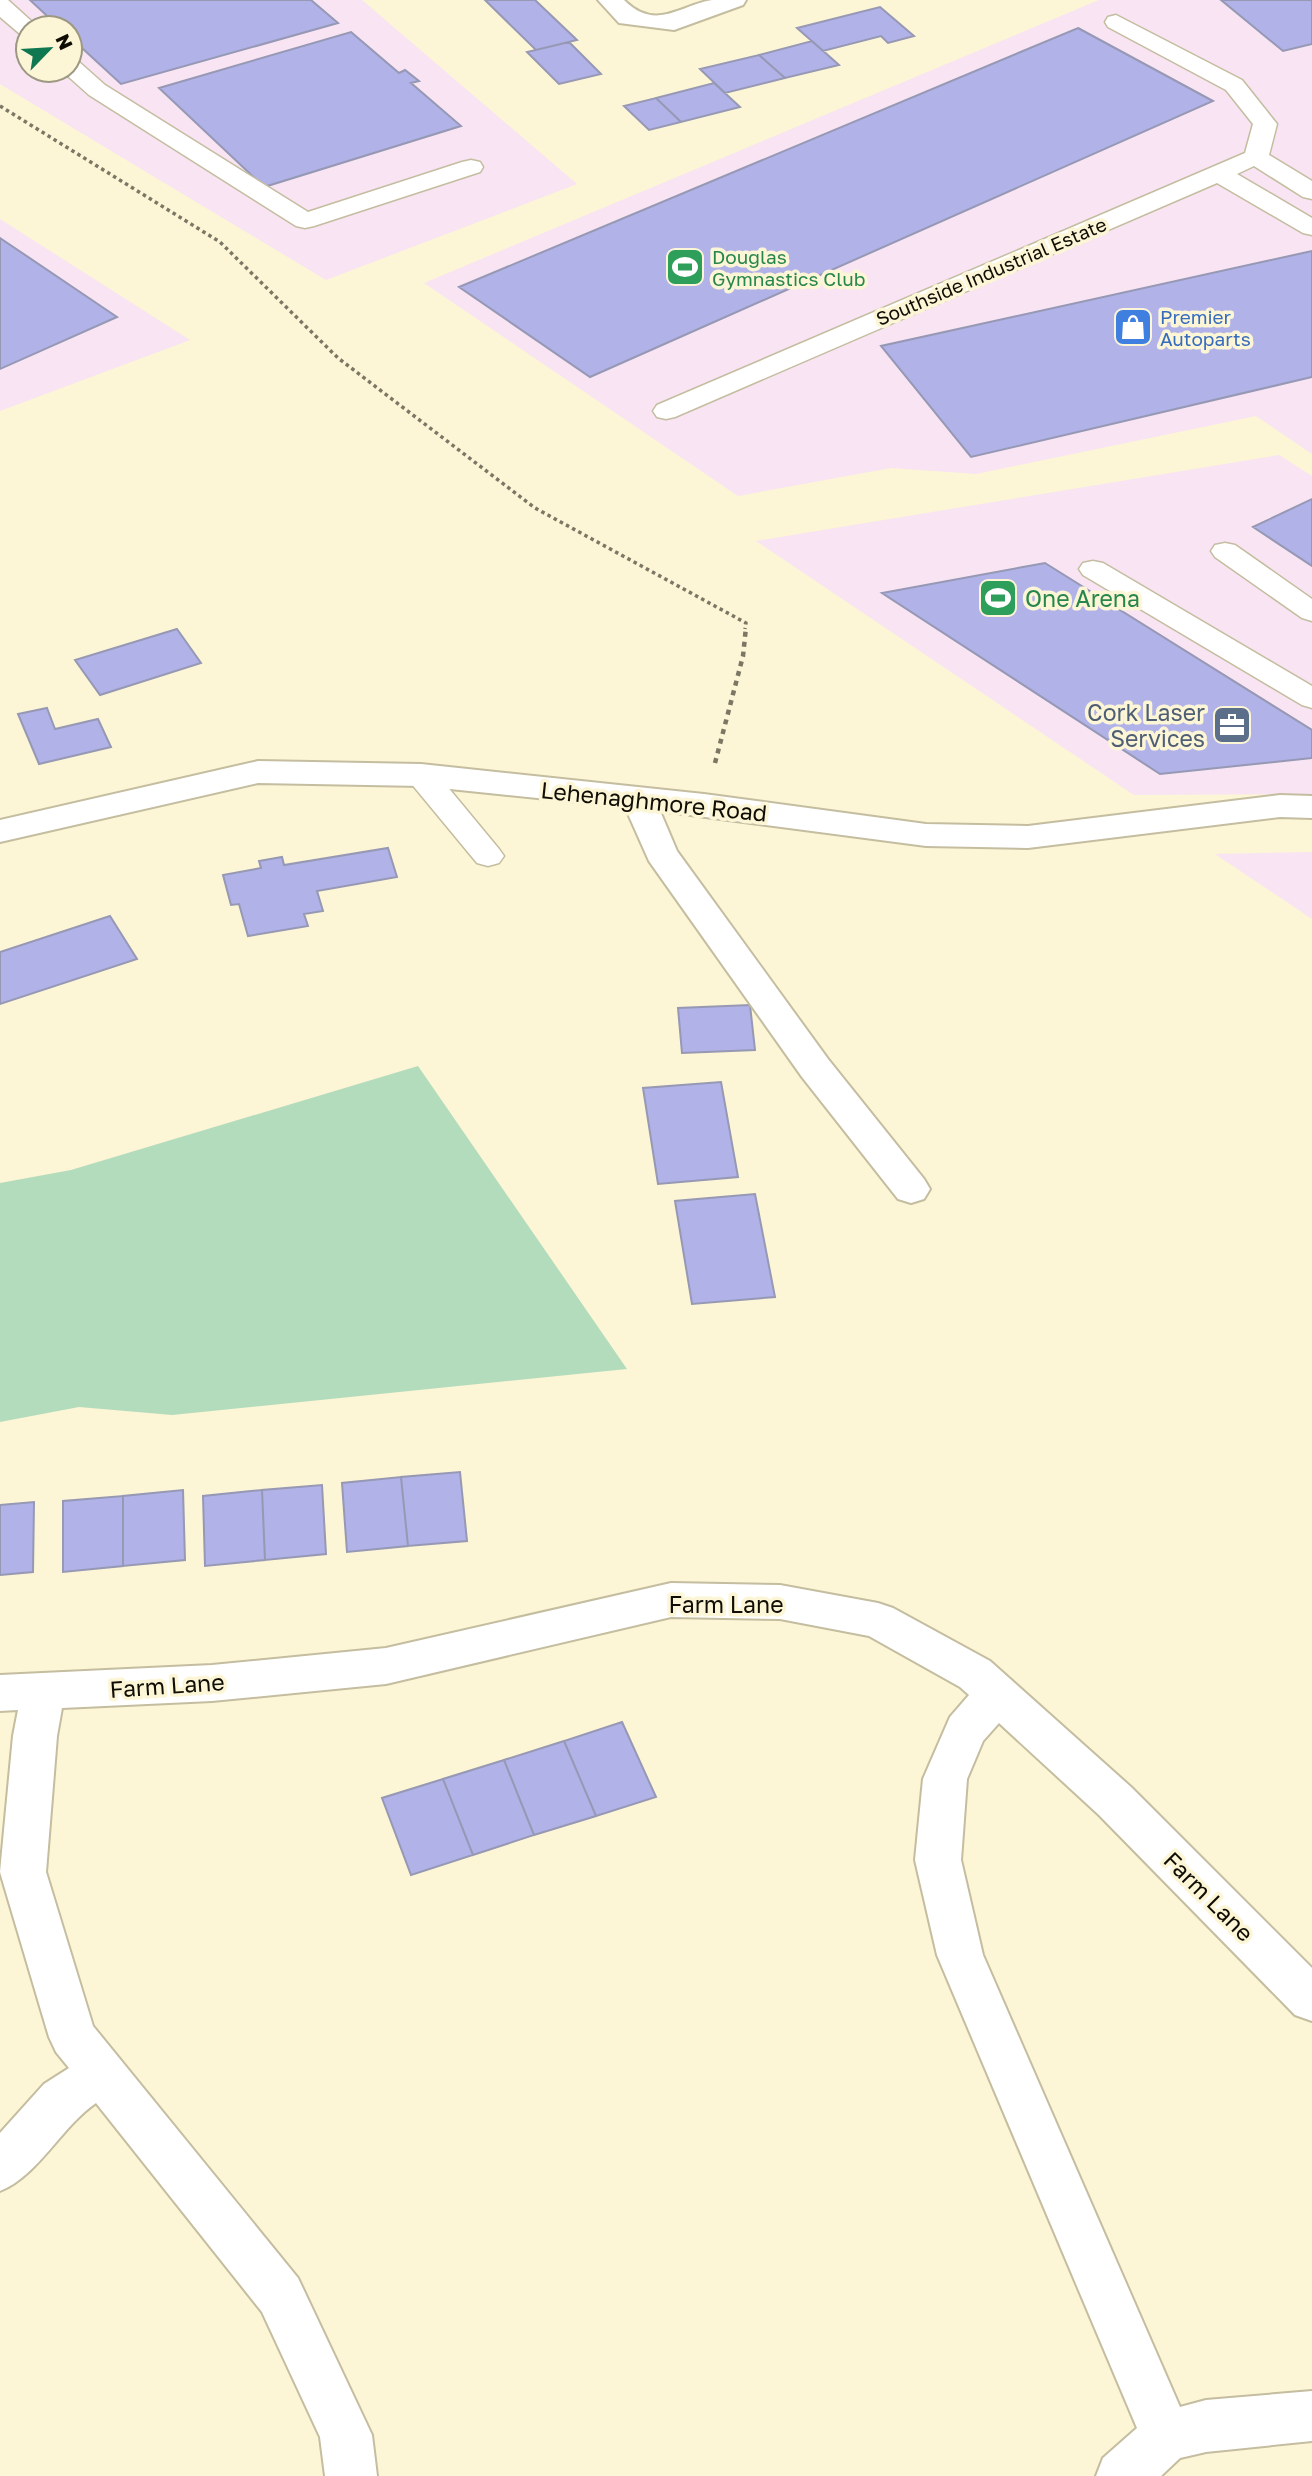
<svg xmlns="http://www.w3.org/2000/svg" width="1312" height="2476" font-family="'Golos Text',sans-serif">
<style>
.industrial{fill:#f8e4f3;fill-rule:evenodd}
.green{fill:#b3dcbc}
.building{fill:#b0b2e8;stroke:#9698b4;stroke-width:2}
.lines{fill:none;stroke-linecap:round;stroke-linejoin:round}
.service-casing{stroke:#c4bda0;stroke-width:3}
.minor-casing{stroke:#c4bda0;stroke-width:4}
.path-far1{stroke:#7c7764;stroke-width:3.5;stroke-dasharray:3.5 3.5;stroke-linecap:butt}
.path{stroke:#7c7764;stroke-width:4.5;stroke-dasharray:5 5;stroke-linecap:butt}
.service{fill:#fff;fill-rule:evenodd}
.minor{fill:#fff;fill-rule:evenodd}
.labels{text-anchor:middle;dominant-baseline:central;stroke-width:7;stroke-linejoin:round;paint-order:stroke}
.far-leisure-label{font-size:19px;fill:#27864d;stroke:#fcf5d6;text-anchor:start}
.far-street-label{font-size:19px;fill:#0f0d04;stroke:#fcf5d6}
.far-shop-label{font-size:19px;fill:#366cbe;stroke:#fcf5d6;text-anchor:start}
.leisure-label{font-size:23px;fill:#27864d;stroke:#fcf5d6;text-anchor:start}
.service-label{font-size:23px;fill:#4e5e75;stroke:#fcf5d6;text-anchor:end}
.street-label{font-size:23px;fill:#0f0d04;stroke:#fcf5d6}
</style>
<rect width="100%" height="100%" fill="#fcf5d6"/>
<path class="industrial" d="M 0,0 L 362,0 L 577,184 L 326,280 L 0,84 ZM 28,28 L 70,28 L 70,70 L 28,70 Z
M 1099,0 L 1312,0 L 1312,454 L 1256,416 L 976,474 L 891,468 L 738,496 L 424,283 Z
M 0,219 L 190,340 L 0,411 Z
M 1279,455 L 1312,476 L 1312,794 L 1134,795 L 756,541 Z
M 1312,852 L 1312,919 L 1215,854 Z"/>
<path class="green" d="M 418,1066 L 627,1369 L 172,1415 L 79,1407 L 0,1422 L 0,1183 L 71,1170 Z"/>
<path class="building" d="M 30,0 L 311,0 L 338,23 L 121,84 L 70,37 L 70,28 L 60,28 Z
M 485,0 L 535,0 L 577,40 L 536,50 Z
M 1221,0 L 1312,0 L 1312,44 L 1283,51 Z
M 880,7 L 914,36 L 888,43 L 881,36 L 823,51 L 797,28 Z
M 1078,28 L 1213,101 L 590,377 L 459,287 Z
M 351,32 L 399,73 L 405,70 L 419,81 L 411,83 L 461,126 L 264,187 L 159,88 Z
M 812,41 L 839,65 L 785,78 L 759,55 Z
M 569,42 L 601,74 L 559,84 L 527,52 Z
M 759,55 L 785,78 L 725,93 L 700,69 Z
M 714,83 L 740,107 L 681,122 L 656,98 Z
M 656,98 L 681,122 L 649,130 L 624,106 Z
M 0,238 L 117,317 L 0,369 Z
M 1312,251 L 1312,377 L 971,457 L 881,346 Z
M 1312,499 L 1312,566 L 1253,527 Z
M 1045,563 L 1312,730 L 1312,758 L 1160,774 L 882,593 Z
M 177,629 L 201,663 L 100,695 L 75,660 Z
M 47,708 L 55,729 L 98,719 L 111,747 L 39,764 L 18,714 Z
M 388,848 L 397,877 L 317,891 L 323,911 L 304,914 L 308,926 L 248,936 L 239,904 L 231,905 L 223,875 L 261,868 L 259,861 L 282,857 L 284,865 Z
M 110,916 L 137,959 L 0,1004 L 0,952 Z
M 750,1005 L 755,1050 L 682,1053 L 678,1008 Z
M 721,1082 L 738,1177 L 658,1184 L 643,1088 Z
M 755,1194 L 775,1297 L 692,1304 L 675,1201 Z
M 460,1472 L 467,1541 L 408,1546 L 401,1477 Z
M 401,1477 L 408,1546 L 347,1552 L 342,1483 Z
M 322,1485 L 326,1554 L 265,1560 L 262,1490 Z
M 183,1490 L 185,1560 L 123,1566 L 123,1496 Z
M 262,1490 L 265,1560 L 205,1566 L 203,1496 Z
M 123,1496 L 123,1566 L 63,1572 L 63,1501 Z
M 34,1502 L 33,1572 L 0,1575 L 0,1505 Z
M 622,1722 L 656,1797 L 596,1816 L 564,1741 Z
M 564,1741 L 596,1816 L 534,1835 L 504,1760 Z
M 504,1760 L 534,1835 L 473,1855 L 443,1779 Z
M 443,1779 L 473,1855 L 411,1875 L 382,1798 Z"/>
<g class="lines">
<defs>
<path id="service" d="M 0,0 L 8,0 L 39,28 L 28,28 L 28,36 L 20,34 L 0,17 Z
M 1116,15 L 1242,80 L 1277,124 L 1269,155 L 1312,181 L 1312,199 L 1303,197 L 1254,166 L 1237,174 L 1312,218 L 1312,235 L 1303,233 L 1217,183 L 675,417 L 666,419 L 657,417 L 653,411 L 657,405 L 1245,153 L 1253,124 L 1226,90 L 1108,27 L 1105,22 L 1108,17 Z
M 70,59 L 78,61 L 105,85 L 308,212 L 462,162 L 471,160 L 480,162 L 483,167 L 480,172 L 314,226 L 305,228 L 296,226 L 89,95 L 61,70 L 70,70 Z
M 1225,543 L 1235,545 L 1312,599 L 1312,621 L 1302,618 L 1215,557 L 1211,551 L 1215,545 Z
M 1093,561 L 1103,563 L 1312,686 L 1312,708 L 1302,705 L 1083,575 L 1079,569 L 1083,563 Z
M 421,765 L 432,768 L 499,849 L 504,856 L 499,863 L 488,866 L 477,863 L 410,782 L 406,775 L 410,768 Z"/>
<path id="minor" d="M 598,0 L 624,0 C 656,32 680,5 712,0 C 723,0 735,0 746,0 L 743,5 L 674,30 L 619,23 Z
M 258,761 L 421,764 L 704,794 L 926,824 L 1028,826 L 1280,795 L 1312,796 L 1312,818 L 1280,817 L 1028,848 L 926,846 L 660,811 L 677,851 L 828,1059 L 924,1179 L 930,1189 L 924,1199 L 911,1203 L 898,1199 L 802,1077 L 649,861 L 625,807 L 421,786 L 258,783 L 0,842 L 0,820 Z
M 671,1583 L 780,1585 L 878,1603 L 893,1608 L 990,1661 L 1131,1787 L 1312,1968 L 1312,2021 L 1295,2015 L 1099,1815 L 999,1723 L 983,1741 L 967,1779 L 961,1860 L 983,1955 L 1180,2407 L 1206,2400 L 1312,2391 L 1312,2441 L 1206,2452 L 1180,2458 L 1161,2476 L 1096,2476 L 1103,2458 L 1137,2428 L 937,1955 L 915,1860 L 923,1779 L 950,1717 L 969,1695 L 960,1687 L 869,1636 L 780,1619 L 671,1617 L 386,1684 L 212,1701 L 62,1708 L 57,1736 L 46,1872 L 93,2026 L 298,2278 L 372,2435 L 377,2476 L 325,2476 L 320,2437 L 262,2312 L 96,2103 C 61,2127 38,2176 0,2191 L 0,2133 L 44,2084 L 69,2068 L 56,2052 L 49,2037 L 0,1872 L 13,1736 L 18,1710 L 0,1711 L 0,1675 L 212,1665 L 386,1648 Z"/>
</defs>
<use href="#service" class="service-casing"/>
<use href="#minor" class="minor-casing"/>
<path class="path-far1" d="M 0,106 L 220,242 L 338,358 L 535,508 L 746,623 L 745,629"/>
<path class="path" d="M 715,763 L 743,656 L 746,627"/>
<use href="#service" class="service"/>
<use href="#minor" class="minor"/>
</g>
<defs>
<symbol id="stadium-square" viewBox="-11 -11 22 22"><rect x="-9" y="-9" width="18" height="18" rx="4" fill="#2e9e5b" stroke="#fcf5d6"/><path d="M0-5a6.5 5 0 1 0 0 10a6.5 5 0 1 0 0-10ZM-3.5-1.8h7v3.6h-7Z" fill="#fff"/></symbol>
<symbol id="shop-square" viewBox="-11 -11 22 22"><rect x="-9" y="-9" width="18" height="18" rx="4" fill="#3f7fe0" stroke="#fcf5d6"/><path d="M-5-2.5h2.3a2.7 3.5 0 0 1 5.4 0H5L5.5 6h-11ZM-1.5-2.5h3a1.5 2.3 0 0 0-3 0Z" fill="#fff"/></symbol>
<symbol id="office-square" viewBox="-11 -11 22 22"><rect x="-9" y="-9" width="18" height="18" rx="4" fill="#5c6f8a" stroke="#fcf5d6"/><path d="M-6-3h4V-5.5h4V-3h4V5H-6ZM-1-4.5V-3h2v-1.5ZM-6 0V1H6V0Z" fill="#fff"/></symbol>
</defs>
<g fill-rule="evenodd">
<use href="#stadium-square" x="663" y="245" width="44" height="44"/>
<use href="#shop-square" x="1111" y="305" width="44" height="44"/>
<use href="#stadium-square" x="976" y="576" width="44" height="44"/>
<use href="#office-square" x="1210" y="703" width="44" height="44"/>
</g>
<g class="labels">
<g class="far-leisure-label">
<text x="712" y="256">Douglas<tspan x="712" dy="22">Gymnastics Club</tspan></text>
</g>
<g class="far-street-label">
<text transform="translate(991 271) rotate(-23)">Southside Industrial Estate</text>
</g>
<g class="far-shop-label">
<text x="1160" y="316">Premier<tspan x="1160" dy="22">Autoparts</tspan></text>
</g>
<g class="leisure-label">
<text x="1025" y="598">One Arena</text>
</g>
<g class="service-label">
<text x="1205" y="712">Cork Laser<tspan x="1205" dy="26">Services</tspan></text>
</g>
<g class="street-label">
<text transform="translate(654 801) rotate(6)">Lehenaghmore Road</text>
<text x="726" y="1604">Farm Lane</text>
<text transform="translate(167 1685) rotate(-4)">Farm Lane</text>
<text transform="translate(1209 1896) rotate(45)">Farm Lane</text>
</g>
</g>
<g transform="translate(49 49) rotate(65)"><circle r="33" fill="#fcf5d6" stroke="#9d9882" stroke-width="2"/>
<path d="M0-5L12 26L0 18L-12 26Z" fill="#107851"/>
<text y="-10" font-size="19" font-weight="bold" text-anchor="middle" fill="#0f0d04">N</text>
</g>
</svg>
